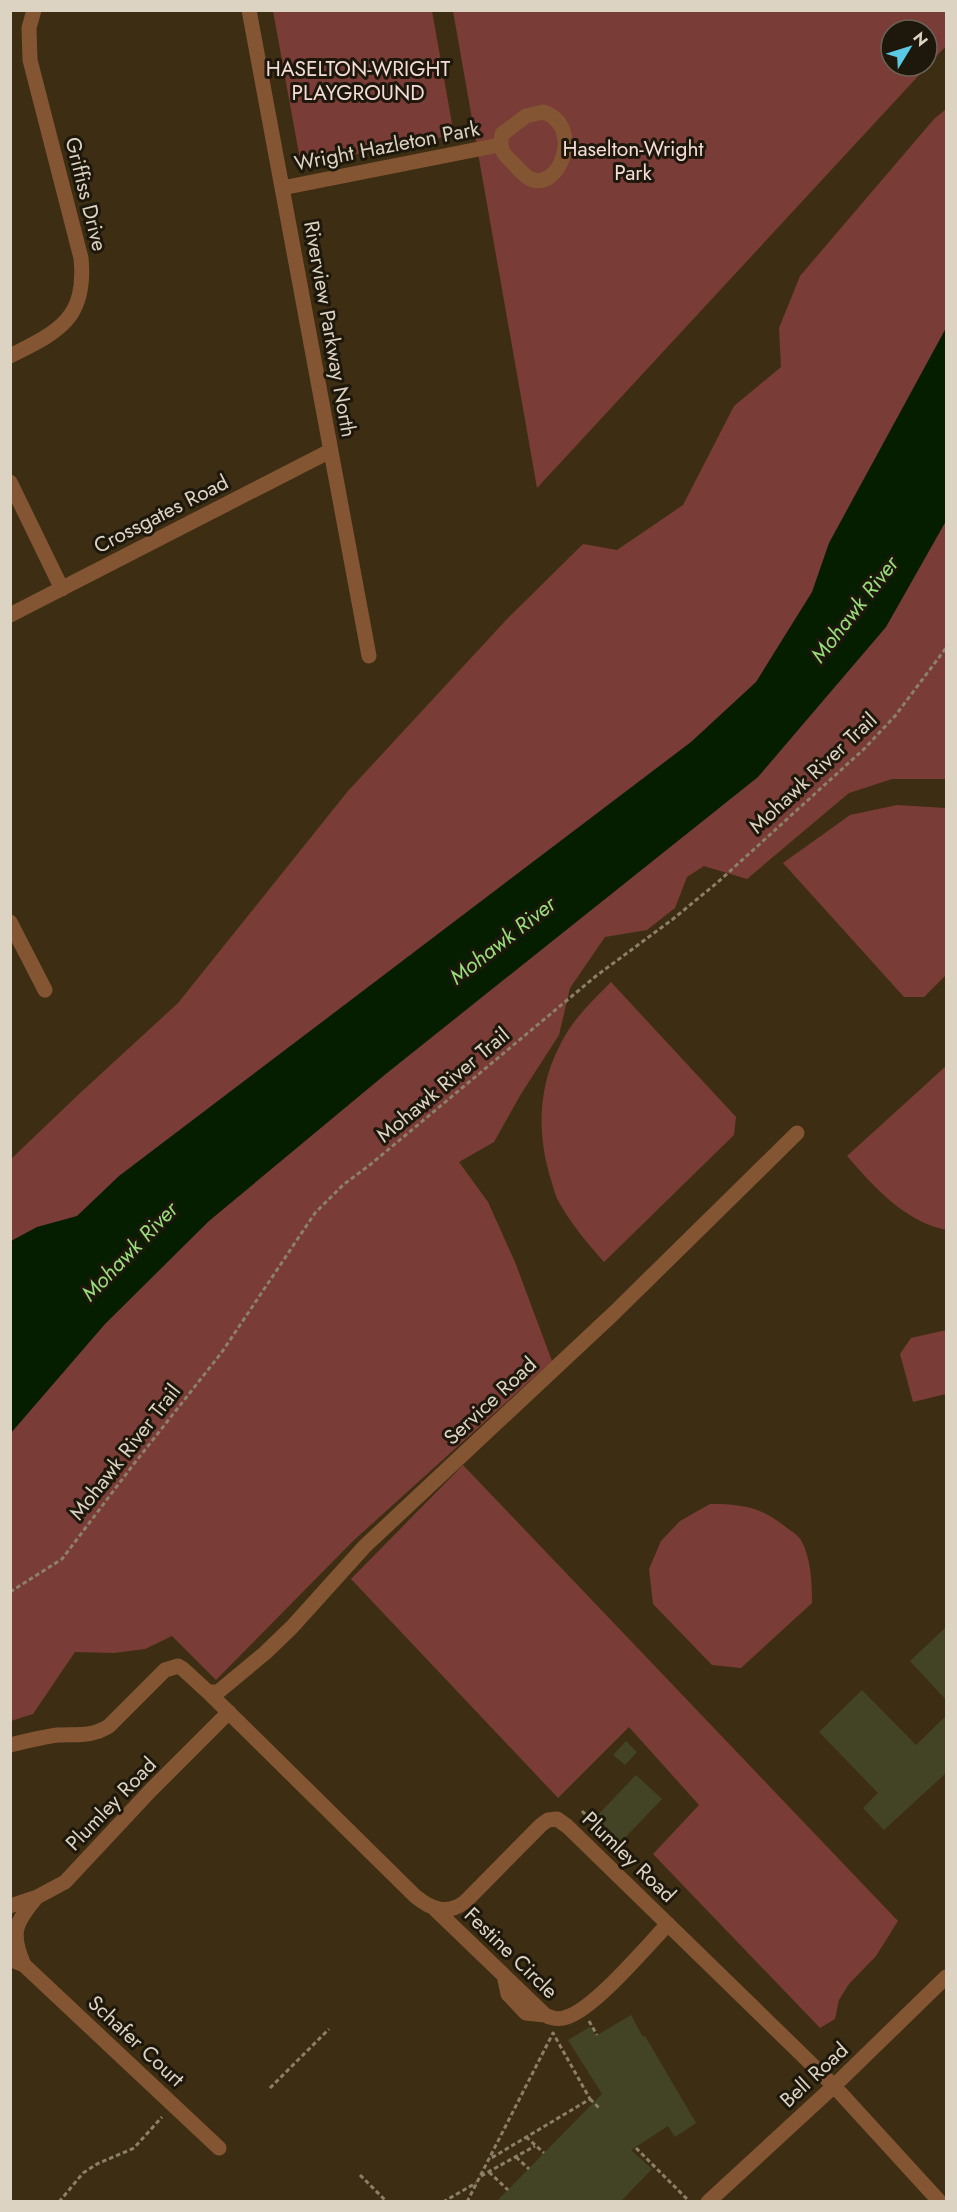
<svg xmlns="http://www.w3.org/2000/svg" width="957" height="2212" font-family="Jost,sans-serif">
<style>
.green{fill:#793c36;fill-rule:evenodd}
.water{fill:#051e00}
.building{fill:#434426}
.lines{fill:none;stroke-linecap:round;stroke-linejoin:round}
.path{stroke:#8c806a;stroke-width:3;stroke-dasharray:4.5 3;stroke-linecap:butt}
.minor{stroke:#845533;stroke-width:15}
.labels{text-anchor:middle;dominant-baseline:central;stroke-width:6;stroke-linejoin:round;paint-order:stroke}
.park-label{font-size:21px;fill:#f5dbd7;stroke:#1e180c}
.street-label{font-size:21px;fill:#dcd3c3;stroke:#1e180c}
.water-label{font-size:22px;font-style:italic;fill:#98dd7b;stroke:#1e180c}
</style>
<rect width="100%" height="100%" fill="#3d2e13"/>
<path class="green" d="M 273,11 L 432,11 L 454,135 L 301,165 Z
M 453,11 L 946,11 L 946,46 L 537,488 ZM 891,30 L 927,30 L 927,66 L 891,66 Z
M 946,109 L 946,779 L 892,779 L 849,793 L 747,879 L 704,866 L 687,877 L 675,908 L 647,930 L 605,937 L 570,988 L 559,1035 L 521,1094 L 494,1142 L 459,1162 L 488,1202 L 515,1262 L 552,1361 L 353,1541 L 216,1680 L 172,1636 L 145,1649 L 114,1653 L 75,1652 L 33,1714 L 11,1721 L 11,1159 L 78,1095 L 178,1003 L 348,791 L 507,619 L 583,544 L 617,550 L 683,505 L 734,406 L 781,367 L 779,328 L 800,276 L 934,119 Z
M 897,805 L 946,808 L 946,975 L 924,997 L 904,997 L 783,863 L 850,815 Z
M 611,982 L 736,1117 L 734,1135 L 604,1262 C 588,1244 572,1225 560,1204 C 556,1198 554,1190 552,1183 C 537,1137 537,1089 560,1045 C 572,1020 592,1001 611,982 Z
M 946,1066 L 946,1230 C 904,1221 874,1187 847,1156 Z
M 946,1330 L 946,1394 L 913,1402 L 900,1354 L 911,1338 Z
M 463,1465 L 898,1921 L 876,1956 L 849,1984 L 839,2000 L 835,2019 L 820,2028 L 653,1854 L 699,1805 L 629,1727 L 558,1798 L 351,1579 Z
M 710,1504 C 742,1504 762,1507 787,1528 C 791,1531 798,1535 801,1540 C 811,1558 812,1583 812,1603 L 741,1668 L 712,1665 L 653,1604 L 649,1569 L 661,1541 L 680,1521 Z"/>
<path class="water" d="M 946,328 L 946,521 L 886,627 L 758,777 L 387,1073 L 209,1221 L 105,1324 L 11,1433 L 11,1241 L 37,1227 L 77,1216 L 119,1176 L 691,742 L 756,682 L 812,592 L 829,543 Z"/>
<path class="building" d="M 946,1627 L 946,1700 L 910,1661 Z
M 862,1690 L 916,1745 L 946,1716 L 946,1773 L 884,1830 L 863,1808 L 878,1793 L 819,1732 Z
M 626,1741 L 637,1752 L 625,1765 L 613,1755 Z
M 636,1775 L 662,1799 L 618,1845 L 593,1820 Z
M 631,2015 L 643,2037 L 645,2036 L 696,2123 L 675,2137 L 668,2126 L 631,2150 L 652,2169 L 620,2202 L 496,2202 L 602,2094 L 568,2040 L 590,2027 L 596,2036 Z"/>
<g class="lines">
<path class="path" d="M 10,1592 L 62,1559 L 133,1465 L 222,1352 L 315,1213 L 343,1185 L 371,1164 L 596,976 L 673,919 L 718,882 L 864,749 L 895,716 L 946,648
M 582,1811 L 610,1839
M 589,2021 L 597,2035
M 270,2088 L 329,2029
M 590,2099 L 599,2108
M 526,2137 L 544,2153
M 636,2148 L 688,2200
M 516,2157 L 529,2169
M 489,2172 L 508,2190
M 360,2175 L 387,2202
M 481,2176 L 535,2146
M 59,2202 L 83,2173 L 97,2164 L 134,2148 L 162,2117
M 443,2202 L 476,2183
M 467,2202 L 553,2033 L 590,2099 L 488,2160"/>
<path class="minor" d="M 249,10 L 369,656
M 543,112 C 586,126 558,195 529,178 C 523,175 517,167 512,162 C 502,153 499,148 502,134 L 526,116 Z
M 282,188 L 499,145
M 10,356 C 58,332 87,319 81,258 L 30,60 L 29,28 L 34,10
M 10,482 L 62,589
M 10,615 L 330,451
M 10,922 L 45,990
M 208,1692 L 218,1692 L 265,1653 L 292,1627 L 365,1546 L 614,1313 L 797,1133
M 10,1745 C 26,1741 42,1737 58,1735 C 77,1734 92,1737 109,1726 L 165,1670 L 178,1666 L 183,1669 L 208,1692 L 415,1896 C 432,1910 447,1915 465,1902 L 541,1825 L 548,1820 L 557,1819 L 567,1826 L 834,2086 L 940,2202
M 10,1906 L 37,1897 L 65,1882 L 151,1790 L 229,1712
M 435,1909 L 545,2015 C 553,2019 559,2020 567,2017 C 595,2008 645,1948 668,1924
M 10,1959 L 24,1965 L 219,2148
M 24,1965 C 10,1933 15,1923 36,1898
M 505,1980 L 508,1994 L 526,2013 L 545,2015
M 708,2202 L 834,2086 L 946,1977"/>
</g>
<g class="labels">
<g class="park-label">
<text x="358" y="69">HASELTON-WRIGHT<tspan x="358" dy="24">PLAYGROUND</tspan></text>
<text x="633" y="149">Haselton-Wright<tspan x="633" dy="24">Park</tspan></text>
</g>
<g class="street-label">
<text transform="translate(387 146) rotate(-11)">Wright Hazleton Park</text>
<text transform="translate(86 194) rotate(76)">Griffiss Drive</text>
<text transform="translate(330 329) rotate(80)">Riverview Parkway North</text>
<text transform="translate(161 514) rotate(-27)">Crossgates Road</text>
<text transform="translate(813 773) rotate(-43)">Mohawk River Trail</text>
<text transform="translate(443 1085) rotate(-40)">Mohawk River Trail</text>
<text transform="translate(490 1401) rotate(-43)">Service Road</text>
<text transform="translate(125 1452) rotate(-52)">Mohawk River Trail</text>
<text transform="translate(111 1804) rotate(-46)">Plumley Road</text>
<text transform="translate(629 1857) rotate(44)">Plumley Road</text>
<text transform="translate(511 1953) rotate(44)">Festine Circle</text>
<text transform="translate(136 2041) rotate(43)">Schafer Court</text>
<text transform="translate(814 2075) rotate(-43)">Bell Road</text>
</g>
<g class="water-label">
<text transform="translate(854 609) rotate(-52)">Mohawk River</text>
<text transform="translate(502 940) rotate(-38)">Mohawk River</text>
<text transform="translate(129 1251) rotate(-46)">Mohawk River</text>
</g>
</g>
<rect width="957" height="2212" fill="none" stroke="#dcd3c3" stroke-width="24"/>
<g transform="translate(909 48) rotate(52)"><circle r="28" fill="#1e180c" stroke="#6a6355" stroke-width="1.5"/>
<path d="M0-4.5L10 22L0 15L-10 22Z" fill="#5bc8e6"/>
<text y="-9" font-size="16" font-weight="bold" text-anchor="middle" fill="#dcd3c3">N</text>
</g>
</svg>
